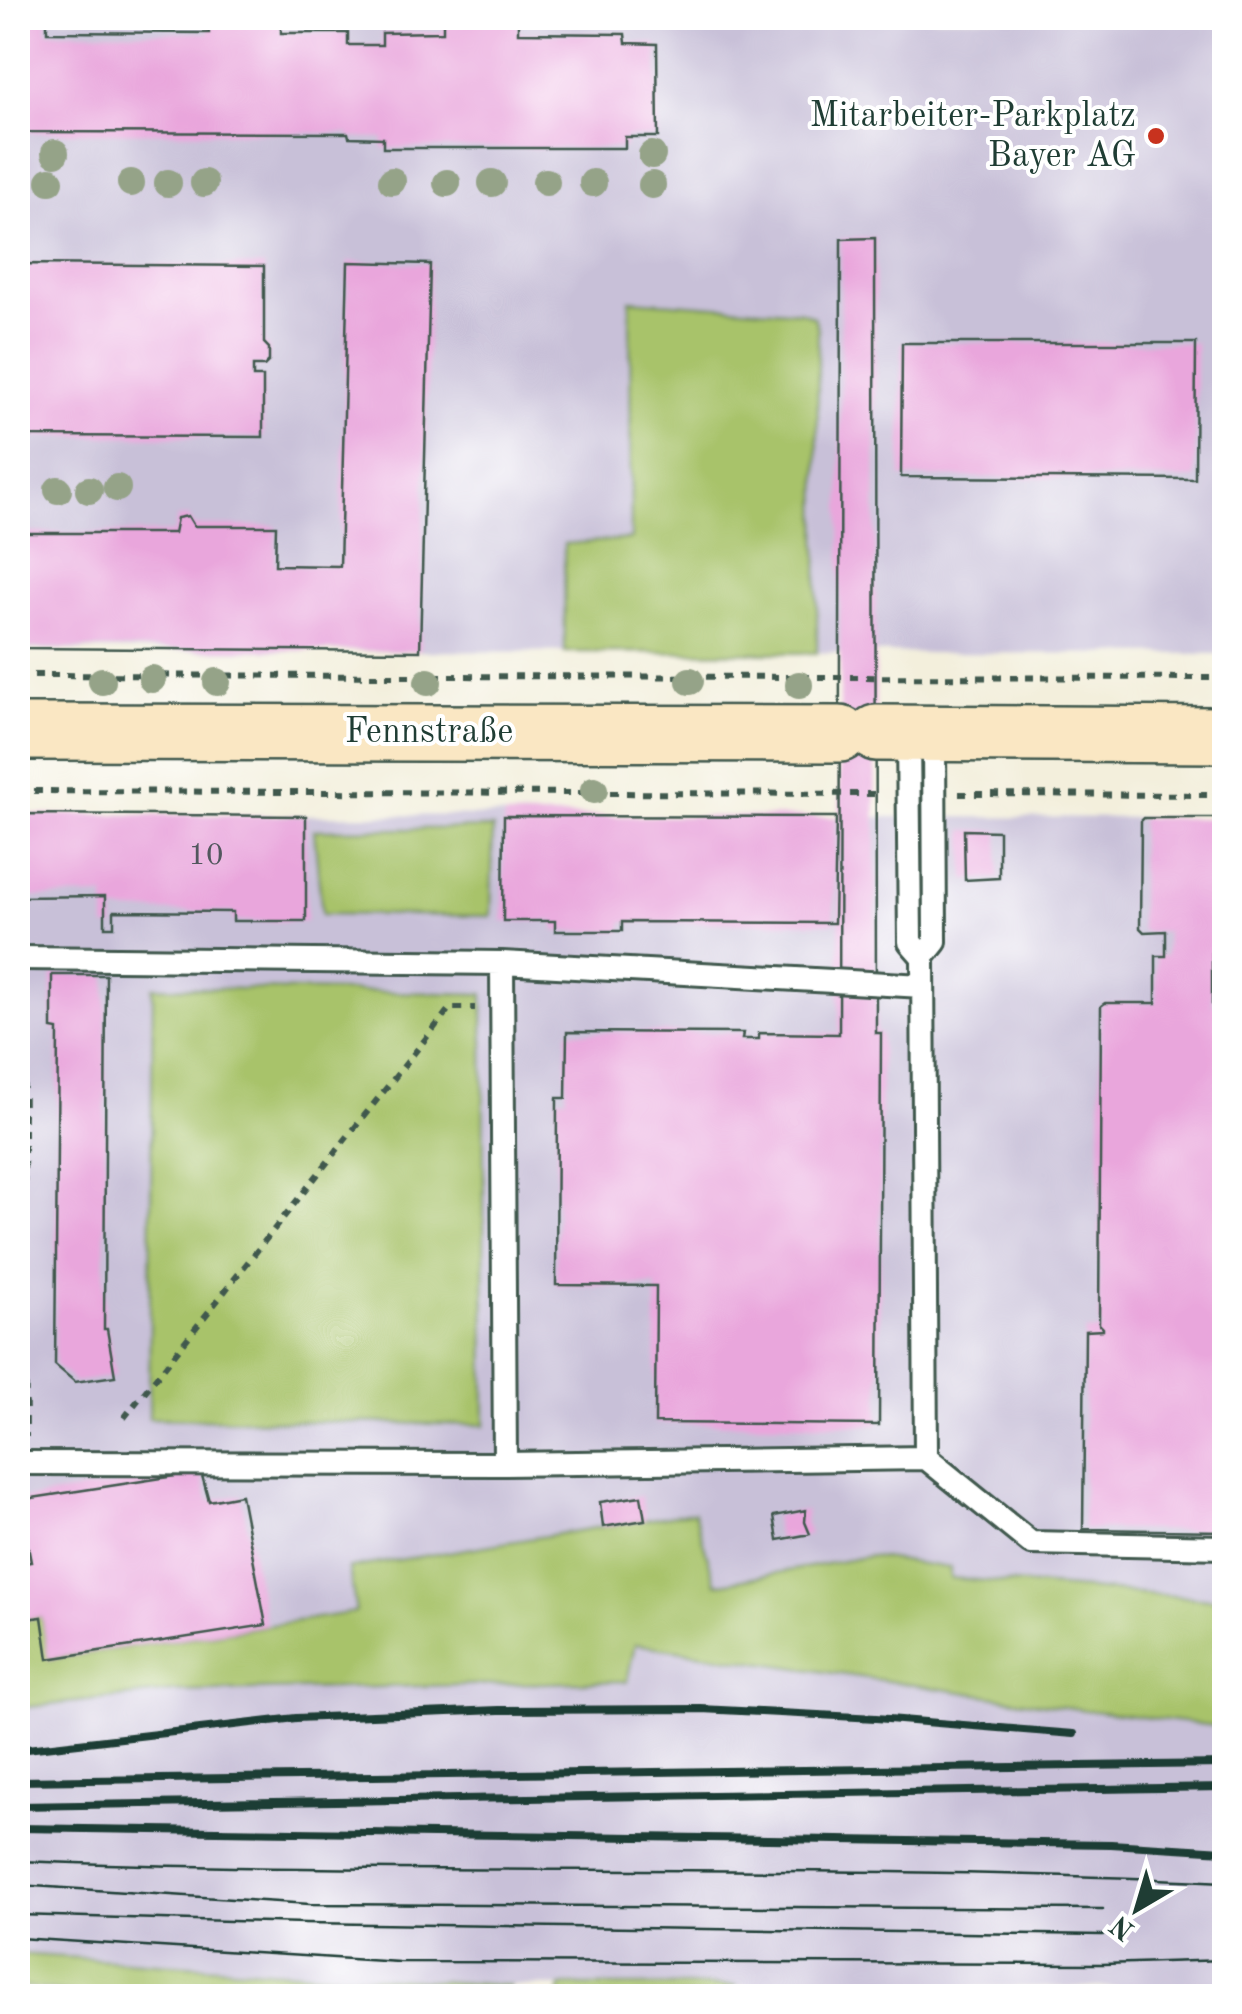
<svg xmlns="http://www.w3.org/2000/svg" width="1242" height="2014" font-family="'Old Standard TT',serif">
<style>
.industrial{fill:#c8c0d8}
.green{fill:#a8c36a;stroke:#64804f;stroke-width:2.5}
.building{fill:#e9a6dc}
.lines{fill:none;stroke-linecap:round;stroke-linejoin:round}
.lane-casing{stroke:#3f584d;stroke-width:28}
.secondary-casing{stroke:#3f584d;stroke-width:60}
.path{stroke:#3f584d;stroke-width:6;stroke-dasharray:8 8;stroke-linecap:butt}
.lane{stroke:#fff;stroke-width:22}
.secondary{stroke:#fae7c3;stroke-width:55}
.tram{stroke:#1f3d34;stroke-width:2.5}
.rail{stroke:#1f3d34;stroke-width:8}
.tree{fill:#95a388}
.poi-dot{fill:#c8321e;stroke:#fff;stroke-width:4}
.labels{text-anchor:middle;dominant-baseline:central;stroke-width:8;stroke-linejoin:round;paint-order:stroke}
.number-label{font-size:30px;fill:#52575e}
.poi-label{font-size:35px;fill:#1f3d34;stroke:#fff;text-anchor:end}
.street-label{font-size:35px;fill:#1f3d34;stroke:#fff}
</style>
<rect width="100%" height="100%" fill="#fff"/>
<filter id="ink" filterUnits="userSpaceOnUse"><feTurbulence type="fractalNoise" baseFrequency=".01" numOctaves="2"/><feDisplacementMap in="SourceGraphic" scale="20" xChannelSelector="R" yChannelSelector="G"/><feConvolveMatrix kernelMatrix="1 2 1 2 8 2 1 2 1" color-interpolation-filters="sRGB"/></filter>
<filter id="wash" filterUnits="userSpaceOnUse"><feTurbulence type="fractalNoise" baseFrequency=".0048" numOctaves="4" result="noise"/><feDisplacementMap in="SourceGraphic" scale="40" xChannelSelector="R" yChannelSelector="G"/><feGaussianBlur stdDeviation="2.25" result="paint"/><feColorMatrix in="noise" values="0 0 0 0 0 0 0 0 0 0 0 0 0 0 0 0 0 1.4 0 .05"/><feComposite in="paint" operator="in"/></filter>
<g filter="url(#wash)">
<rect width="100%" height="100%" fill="#f3efdc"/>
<path class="industrial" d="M 18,18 L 1224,18 L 1224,654 L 18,650 Z
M 18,814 L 1224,818 L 1224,1988 L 509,1986 L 507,1996 L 89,1996 L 18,1986 Z"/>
<path class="green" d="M 630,300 L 802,312 L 814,317 L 818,329 L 817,653 L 565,652 L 564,544 L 631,539 Z
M 493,828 L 491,916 L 322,914 L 314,830 Z
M 153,987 L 483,994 L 485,1425 L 149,1418 Z
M 694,1512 L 716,1584 L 870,1556 L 950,1568 L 950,1578 L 1224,1600 L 1224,1727 L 1085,1710 L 635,1644 L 627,1681 L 173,1692 L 18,1708 L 18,1620 L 42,1617 L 49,1659 L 356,1612 L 349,1568 Z
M 18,1954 L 509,1986 L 507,1996 L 89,1996 L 18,1986 Z
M 561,1986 L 736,1986 L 735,1996 L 559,1996 Z
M 1224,1988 L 1224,1996 L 1141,1996 L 1141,1989 Z"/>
<g id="blocks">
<path class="building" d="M 18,18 L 47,18 L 47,32 L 209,33 L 208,18 L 281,18 L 281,33 L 348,33 L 348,45 L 382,45 L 382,33 L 443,32 L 443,18 L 518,18 L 518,33 L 625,34 L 626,43 L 657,44 L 658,137 L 625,137 L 625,148 L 383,148 L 383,138 L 349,137 L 348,133 L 18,132 Z
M 875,238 L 876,1033 L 881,1033 L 879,1425 L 655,1423 L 656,1286 L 556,1285 L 557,1098 L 566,1098 L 567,1032 L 743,1033 L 742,1039 L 759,1039 L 759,1033 L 839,1034 L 841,239 Z
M 348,262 L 430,264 L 420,651 L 18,648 L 18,533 L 174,533 L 177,518 L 188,516 L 194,526 L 276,526 L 275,565 L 340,566 Z
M 18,264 L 264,266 L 264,343 L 269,348 L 269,361 L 264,366 L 253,366 L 253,377 L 263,377 L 263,437 L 18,436 Z
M 902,343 L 1196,343 L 1195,479 L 901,477 Z
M 18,814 L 306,816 L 306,921 L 233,921 L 233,912 L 114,911 L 114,927 L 105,927 L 105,896 L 18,897 Z
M 504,816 L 836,817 L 834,923 L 622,922 L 622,931 L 555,931 L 555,921 L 503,921 Z
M 1144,818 L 1224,818 L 1224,932 L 1212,932 L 1212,1004 L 1224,1004 L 1224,1531 L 1083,1529 L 1085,1331 L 1103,1330 L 1103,1328 L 1099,1324 L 1101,1006 L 1105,1003 L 1156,1003 L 1156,956 L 1166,956 L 1166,931 L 1144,932 L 1140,928 L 1141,821 Z
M 964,830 L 999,831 L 999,878 L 965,880 Z
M 52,975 L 106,975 L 104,1329 L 107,1329 L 115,1376 L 75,1382 L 55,1365 L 58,1030 L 52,1029 Z
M 201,1472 L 209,1501 L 241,1495 L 266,1625 L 48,1659 L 42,1617 L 18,1620 L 18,1564 L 31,1562 L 19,1500 Z
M 641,1496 L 645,1520 L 603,1527 L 600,1502 Z
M 806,1510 L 805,1522 L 810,1534 L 778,1540 L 774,1516 Z"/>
</g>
</g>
<g filter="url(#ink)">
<use href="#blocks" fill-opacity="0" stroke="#3f584d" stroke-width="2.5"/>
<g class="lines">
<defs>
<path id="lane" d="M 923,957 L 935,942 L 934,733
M 18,958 L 502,963 L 505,1464 L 18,1463
M 502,963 L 923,986
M 926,1458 L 1031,1543 L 1224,1547
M 505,1464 L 926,1458 L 923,957 L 910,942 L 908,734"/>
<path id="secondary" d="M 18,732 L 840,734
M 876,733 L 1224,735"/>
</defs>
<use href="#lane" class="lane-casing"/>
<use href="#secondary" class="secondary-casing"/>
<path class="path" d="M 18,675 L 1224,678
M 18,791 L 881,794
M 959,794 L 1224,795
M 23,985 L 26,1437
M 124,1418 L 450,1008 L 475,1008"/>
<use href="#lane" class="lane"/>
<use href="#secondary" class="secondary"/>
<path class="tram" d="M 18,1861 C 420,1877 822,1862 1224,1882
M 18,1885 L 310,1904 L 1103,1909
M 18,1915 L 305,1923 L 1103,1935
M 18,1938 L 399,1962 L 1103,1964 L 1224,1960"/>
<path class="rail" d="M 18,1750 L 296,1718 L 499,1710 L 701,1709 L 876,1718 L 1074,1734
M 18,1781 L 1224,1764
M 18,1806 L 1224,1787
M 18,1828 L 1111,1844 L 1224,1851"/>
</g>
<g class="tree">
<circle cx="55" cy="153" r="14"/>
<circle cx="652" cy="155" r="14"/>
<circle cx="50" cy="181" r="14"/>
<circle cx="392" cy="181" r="14"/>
<circle cx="546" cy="182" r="14"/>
<circle cx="131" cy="183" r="14"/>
<circle cx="168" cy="183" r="14"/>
<circle cx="204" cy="183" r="14"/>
<circle cx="447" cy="183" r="14"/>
<circle cx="492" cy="183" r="14"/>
<circle cx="593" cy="183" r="14"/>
<circle cx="652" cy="185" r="14"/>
<circle cx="117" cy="488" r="14"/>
<circle cx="58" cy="490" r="14"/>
<circle cx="89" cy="490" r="14"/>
<circle cx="152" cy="679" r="14"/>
<circle cx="102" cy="681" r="14"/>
<circle cx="690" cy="681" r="14"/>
<circle cx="217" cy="682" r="14"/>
<circle cx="428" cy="682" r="14"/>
<circle cx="799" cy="685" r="14"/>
<circle cx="594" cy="790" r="14"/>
</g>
</g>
<circle class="poi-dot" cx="1156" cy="136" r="10"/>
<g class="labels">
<g class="number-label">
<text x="206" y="856">10</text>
</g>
<g class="poi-label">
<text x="1136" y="116">Mitarbeiter-Parkplatz<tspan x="1136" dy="40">Bayer AG</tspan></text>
</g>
<g class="street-label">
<text x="429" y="732">Fennstraße</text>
</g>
</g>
<rect width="1242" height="2014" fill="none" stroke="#fff" stroke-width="60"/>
<g transform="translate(1137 1909) rotate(218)" stroke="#ffffff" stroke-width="8" paint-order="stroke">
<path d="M0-8L18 38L0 25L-18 38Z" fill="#1f3d34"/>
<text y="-15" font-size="28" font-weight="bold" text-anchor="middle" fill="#1f3d34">N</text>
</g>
</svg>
